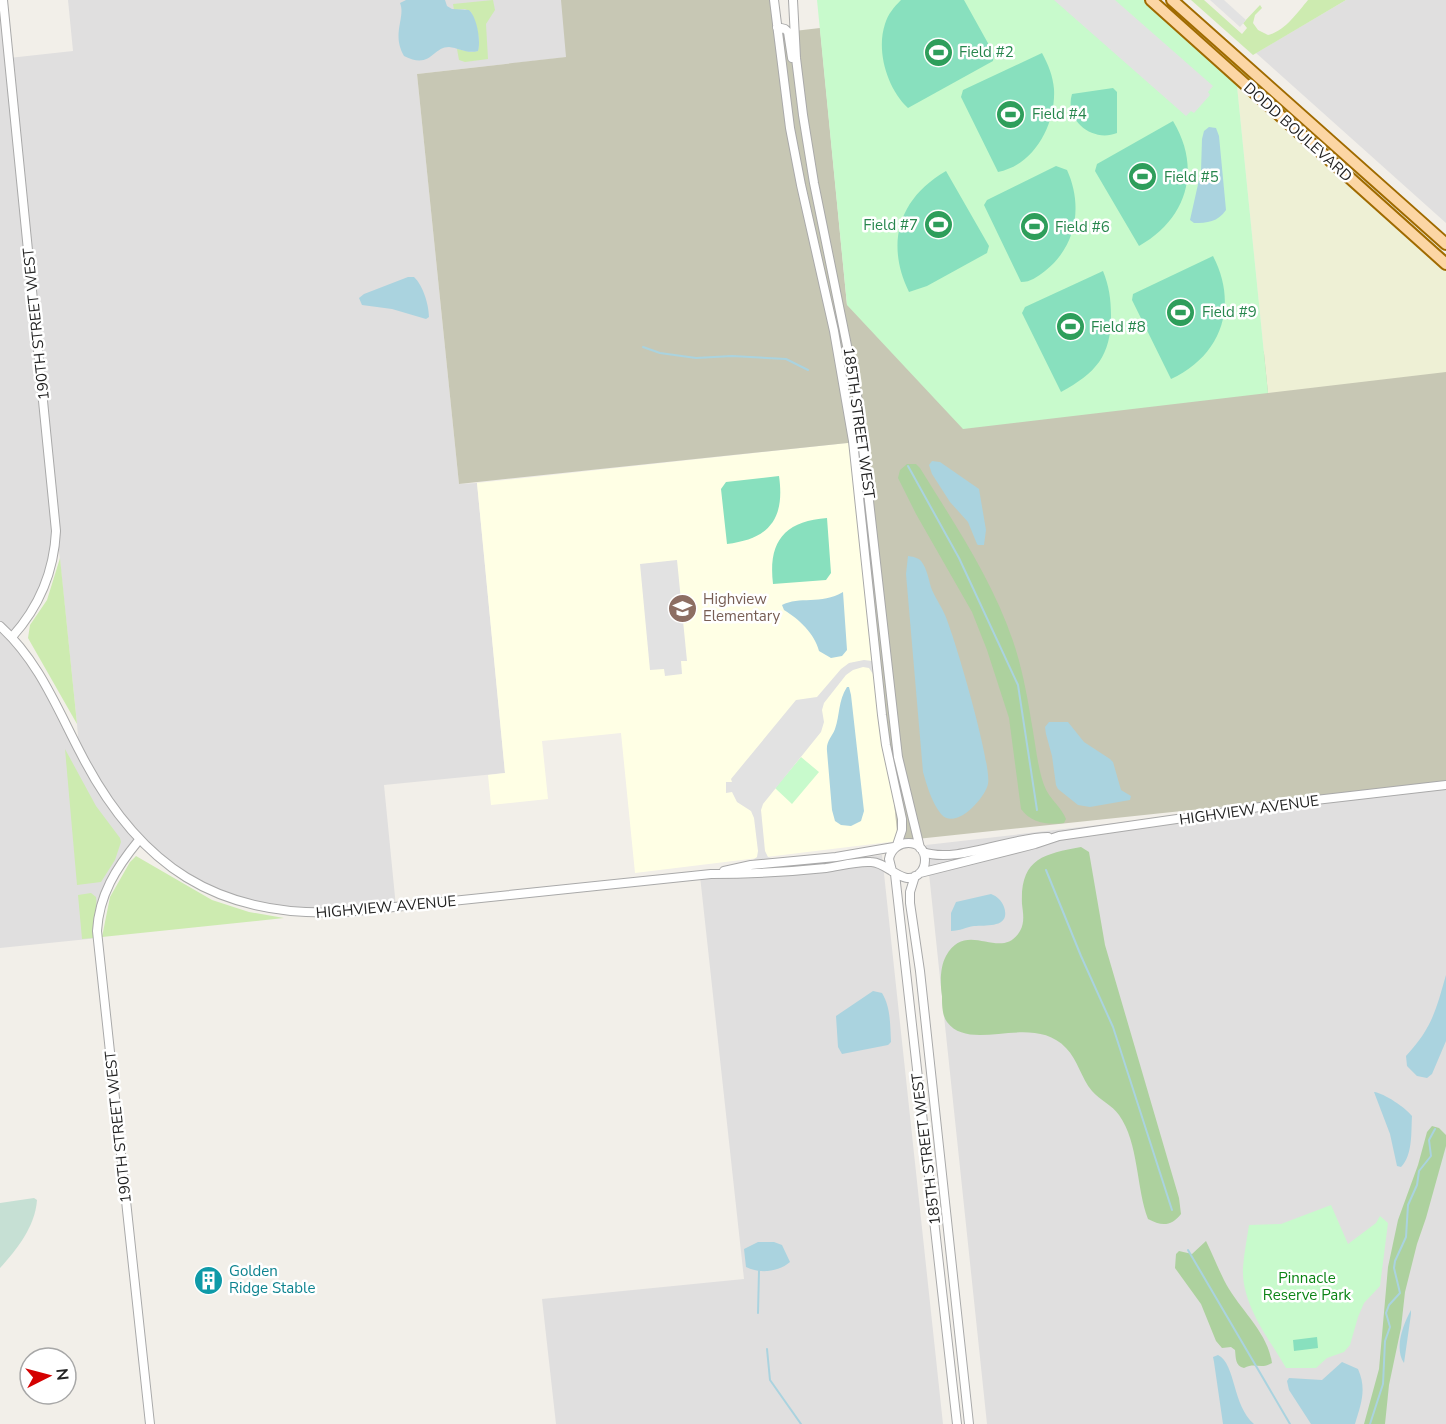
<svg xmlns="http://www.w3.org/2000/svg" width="1446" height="1424" font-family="'Nunito Sans',sans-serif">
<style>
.residential{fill:#e0dfdf;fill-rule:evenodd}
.education{fill:#ffffe5}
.construction{fill:#c7c7b4}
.farmland{fill:#eef0d5}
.grass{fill:#cdebb0}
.forest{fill:#add19e}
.wetland{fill:#c6e0d4}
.park{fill:#c8facc}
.pitch{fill:#88e0be}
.parking{fill:#e2e2e2}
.water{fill:#aad3df}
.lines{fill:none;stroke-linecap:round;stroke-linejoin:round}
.stream{stroke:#aad3df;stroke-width:2}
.minor-casing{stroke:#a9a9a9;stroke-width:10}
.major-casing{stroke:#a06b00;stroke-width:14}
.minor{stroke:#fff;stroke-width:8}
.major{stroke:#fcd6a4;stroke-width:10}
.labels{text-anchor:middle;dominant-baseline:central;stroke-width:5;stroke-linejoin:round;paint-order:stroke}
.leisure-label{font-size:15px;fill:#27864d;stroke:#fff;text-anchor:start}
.street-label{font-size:15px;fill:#222;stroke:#fff}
.education-label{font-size:15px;fill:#785e54;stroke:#fff;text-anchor:start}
.culture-label{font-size:15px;fill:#0d838f;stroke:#fff;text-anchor:start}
.park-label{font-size:15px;fill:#0c8416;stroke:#fff}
</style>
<rect width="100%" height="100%" fill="#f2efe9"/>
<path class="residential" d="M 0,0 L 9,58 L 73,51 L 68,0 L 562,0 L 568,57 L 417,74 L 459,484 L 477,483 L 505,773 L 384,785 L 396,907 L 286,911 L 205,887 L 139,841 L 109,883 L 98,938 L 0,948 ZM 57,532 L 77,724 L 79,749 L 20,647 L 12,637 L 49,574 Z
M 1346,0 L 1446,0 L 1446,223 L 1256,53 Z
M 1446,785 L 1446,1424 L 987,1424 L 926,845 Z
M 882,855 L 943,1424 L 556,1424 L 542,1299 L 744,1279 L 700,876 Z"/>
<path class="education" d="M 857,442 L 898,841 L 635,873 L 621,733 L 542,741 L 548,799 L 491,805 L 488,775 L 505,773 L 477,483 Z"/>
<path class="construction" d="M 561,0 L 775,0 L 777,33 L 820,28 L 847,305 L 1446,372 L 1446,783 L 898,841 L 857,442 L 459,484 L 417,74 L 566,57 Z"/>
<path class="farmland" d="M 1235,66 L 1446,254 L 1446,372 L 1268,393 Z"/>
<path class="grass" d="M 493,0 L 495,10 L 486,24 L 488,59 L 465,62 L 459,60 L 457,49 L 471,52 L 478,51 C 481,39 476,23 471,12 L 465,9 L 454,10 L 453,4 Z
M 1191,0 L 1204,0 L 1242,34 L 1247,28 L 1243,23 L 1260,5 L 1262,8 L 1255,15 L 1253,23 L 1258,30 L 1268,35 C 1285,31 1297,13 1308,0 L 1346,0 L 1253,55 Z
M 1226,56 L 1289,110 L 1287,113 L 1224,59 Z
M 60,558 L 77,724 L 28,638 L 30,625 L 47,600 Z
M 65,749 L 96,806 L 120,838 L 121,842 L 115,860 L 101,882 L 77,885 Z
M 136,856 L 212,900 L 249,912 L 284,918 L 102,937 L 110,897 L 130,862 Z
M 91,893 L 96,897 C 98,910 92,925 93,938 L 82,939 L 78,895 Z"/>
<path class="forest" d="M 907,464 L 916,464 L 920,468 C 954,523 992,579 1013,641 C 1023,670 1028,701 1033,731 C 1036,749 1038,768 1044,785 C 1049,799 1061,806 1066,819 L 1064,823 C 1047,825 1031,823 1021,809 L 1009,718 L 987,650 L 972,612 L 916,514 L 898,478 L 900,470 Z
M 1081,847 L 1089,852 L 1105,945 L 1179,1198 L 1181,1214 C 1171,1227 1161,1226 1148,1219 C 1136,1188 1139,1143 1119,1115 C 1112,1105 1100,1100 1092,1091 C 1081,1078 1078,1060 1066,1048 C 1032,1012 971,1054 947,1022 C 942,1015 942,1004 942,996 C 940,983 940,967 946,956 C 967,918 1001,963 1020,931 C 1025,922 1023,913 1022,904 C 1020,859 1043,854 1081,847 Z
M 1432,1126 L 1439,1128 L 1446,1135 L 1446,1146 L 1426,1218 L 1417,1244 L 1405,1292 L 1401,1328 L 1389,1385 L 1385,1424 L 1364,1424 L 1379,1369 L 1388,1267 L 1398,1220 L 1418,1165 L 1427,1132 Z
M 1206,1241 C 1214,1257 1220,1274 1229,1289 C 1243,1312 1268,1334 1272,1363 C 1260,1370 1256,1362 1244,1368 C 1235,1366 1236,1358 1235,1350 L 1231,1347 L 1222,1348 L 1216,1341 L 1201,1304 L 1175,1268 L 1176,1254 L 1179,1251 L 1192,1254 Z"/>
<path class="wetland" d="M 34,1198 L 37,1200 C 35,1227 17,1249 0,1268 L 0,1203 Z"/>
<path class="park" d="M 817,0 L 1161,0 L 1235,66 L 1268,393 L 963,429 L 847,305 Z
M 801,757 L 819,772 L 792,804 L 775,788 Z
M 1331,1205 L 1348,1244 L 1376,1223 L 1380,1216 L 1388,1223 L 1380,1286 L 1364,1303 L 1358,1317 L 1350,1345 L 1344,1352 L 1327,1358 L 1316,1368 L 1286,1368 C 1268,1337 1241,1304 1243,1267 C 1244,1253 1247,1239 1249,1225 L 1281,1224 Z"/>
<path class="pitch" d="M 901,0 L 964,0 L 994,54 L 993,61 L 908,108 C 887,88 876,51 885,24 C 888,14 894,7 901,0 Z
M 1042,53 C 1048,64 1053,76 1054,89 C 1056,123 1035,165 998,172 L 961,97 L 963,90 Z
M 1113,88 L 1117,92 L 1117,133 C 1092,143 1064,120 1072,94 Z
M 1173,121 C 1202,169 1187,219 1139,246 L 1095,171 L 1097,164 Z
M 1056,166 L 1067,170 C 1083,205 1077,246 1045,271 C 1037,277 1031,282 1021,282 L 984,205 L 987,200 Z
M 946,171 L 989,246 L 987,253 L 927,286 L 909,292 C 885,243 899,198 946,171 Z
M 1213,256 C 1239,306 1221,356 1171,379 L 1132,300 L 1133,294 Z
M 1103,271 C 1109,286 1111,299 1111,316 C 1111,356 1096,373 1061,392 L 1022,313 L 1025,307 Z
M 779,476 C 785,518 770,539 727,544 L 721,489 L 726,482 Z
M 827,518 L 831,573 L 826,580 L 773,584 C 768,542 784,521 827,518 Z
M 1317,1337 L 1318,1348 L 1294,1351 L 1293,1340 Z"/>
<path class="parking" d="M 1054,0 L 1115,0 L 1213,86 L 1208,92 L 1210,95 L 1194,113 L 1191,111 L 1186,116 Z
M 1210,0 L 1224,0 L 1246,20 L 1240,27 Z
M 677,560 L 687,661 L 681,661 L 682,674 L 665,676 L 664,669 L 650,670 L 640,564 Z
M 864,660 L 872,661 L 873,674 L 869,668 L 863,667 L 853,670 L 846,675 L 824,703 L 822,710 L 824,722 L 821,732 L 763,804 L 761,810 L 765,851 L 768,857 L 774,859 L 753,860 L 757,857 L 758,851 L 754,818 L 751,811 L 737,802 L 732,792 L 726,793 L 726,782 L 732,782 L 731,779 L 796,700 L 817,697 L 841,669 L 849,663 Z"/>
<path class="water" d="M 406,0 L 445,0 L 447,6 L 452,9 L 469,10 C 477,17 481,41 478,51 C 467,54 459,48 449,47 C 432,47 431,70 404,56 C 391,34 406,17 400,3 Z
M 1209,127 L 1216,128 L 1219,136 L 1226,210 C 1218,222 1207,223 1194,223 L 1190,220 L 1201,171 L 1202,139 L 1204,131 Z
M 408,277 L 414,277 C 423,285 429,305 429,317 L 426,319 L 392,309 L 362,305 L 359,298 L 364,294 Z
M 932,461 L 940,462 L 979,489 L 986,530 L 984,545 L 978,545 L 977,544 L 968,522 L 950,502 L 932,474 L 929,465 Z
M 908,556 C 915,557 920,558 923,564 C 928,572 929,582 932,590 C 936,599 941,606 945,615 C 955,638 992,764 988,784 C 985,798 956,831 941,814 C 932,803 927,786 923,772 L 906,574 Z
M 843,592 L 847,650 L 842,656 L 831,658 L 819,651 C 815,634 799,619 784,610 L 782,605 C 799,596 821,605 843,592 Z
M 847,687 L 849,687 L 851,695 L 864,811 L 861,821 L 851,826 L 841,825 L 835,821 L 832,810 L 827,751 C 826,741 832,737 835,729 C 840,715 838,701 847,687 Z
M 1049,722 L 1068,722 L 1084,742 L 1110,759 L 1113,762 L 1121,790 L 1131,796 L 1130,800 L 1090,807 L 1078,805 L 1058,789 L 1056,785 L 1052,756 L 1046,734 L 1045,727 Z
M 991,894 C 997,896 1002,901 1004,907 C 1011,928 987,925 974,926 C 966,927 960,931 951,931 L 951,913 L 956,902 Z
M 1446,975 L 1446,1041 L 1432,1074 L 1427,1078 L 1417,1076 L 1407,1066 L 1406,1056 C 1432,1028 1436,1010 1446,975 Z
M 873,991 L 882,993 C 891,1008 890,1025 891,1042 L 888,1045 L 842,1054 L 838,1047 L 836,1016 Z
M 1374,1092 C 1384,1093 1406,1108 1412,1116 C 1411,1132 1413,1155 1401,1167 L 1397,1166 L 1390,1134 Z
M 758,1242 L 774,1242 L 782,1245 L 790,1262 C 779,1272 759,1274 746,1267 L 744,1249 Z
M 1411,1310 L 1411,1314 L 1404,1363 C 1394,1348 1403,1325 1411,1310 Z
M 1218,1355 C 1236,1364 1232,1405 1254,1424 L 1223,1424 L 1214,1362 L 1213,1357 Z
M 1342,1362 L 1358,1369 C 1367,1389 1361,1404 1355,1424 L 1311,1424 L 1289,1390 L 1287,1381 L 1289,1378 L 1322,1380 Z"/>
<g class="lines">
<path class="stream" d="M 643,347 L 660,353 L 696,358 L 732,356 L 786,359 L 808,370
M 908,466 L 959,558 L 1018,685 L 1037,810
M 1046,870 L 1081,956 L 1113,1027 L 1172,1210
M 1188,1250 L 1290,1424
M 758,1313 L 759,1271
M 767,1349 L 770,1380 L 801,1424
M 1370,1424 L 1383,1384 L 1385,1341 L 1390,1327 L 1386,1313 L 1389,1305 L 1400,1293 L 1394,1268 L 1395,1261 L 1406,1237 L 1408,1205 L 1417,1185 L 1419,1171 L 1431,1156 L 1429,1140 L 1435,1129"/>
<defs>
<path id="minor" d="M 3,0 L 56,531 C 54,571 39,607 12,637
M 774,0 L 790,128 L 801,185 L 834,331 L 853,441 L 882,715 L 886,745 L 902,819 L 902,830 L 897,845
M 793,0 L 796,58 L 803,115 L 814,183 L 857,395 L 898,757 L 920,848
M 777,27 L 785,29 L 788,32 L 792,58
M 0,626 C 38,660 57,708 80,752 C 138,866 217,919 346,912 L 711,874 C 750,874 787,872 826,868 C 840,866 856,861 871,862 C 888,862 904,889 920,873 C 923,870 925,865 925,860 C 925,837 893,838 889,859 L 892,871
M 139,840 C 116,868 99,895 97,931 L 150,1424
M 923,852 C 956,864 1010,837 1048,837
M 724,871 L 751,865 L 836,857 L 894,847
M 920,873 L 1035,844 L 1059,836 L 1281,804 L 1446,785
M 895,874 L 957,1424
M 915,876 L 910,892 L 910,903 L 920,971 L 969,1424"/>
<path id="major" d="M 1151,0 L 1446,264
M 1172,0 L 1446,244"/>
</defs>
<use href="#minor" class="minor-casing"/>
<use href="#major" class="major-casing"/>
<use href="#minor" class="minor"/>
<use href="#major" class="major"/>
</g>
<defs>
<symbol id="stadium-disc" viewBox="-11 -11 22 22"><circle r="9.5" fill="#2e9e5b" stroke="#fff"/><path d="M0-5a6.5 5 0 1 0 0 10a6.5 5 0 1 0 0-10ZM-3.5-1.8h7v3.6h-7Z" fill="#fff"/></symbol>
<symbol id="school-disc" viewBox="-11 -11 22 22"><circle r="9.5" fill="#8d6e63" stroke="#fff"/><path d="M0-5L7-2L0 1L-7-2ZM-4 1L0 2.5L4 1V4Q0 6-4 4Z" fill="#fff"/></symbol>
<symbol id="building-disc" viewBox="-11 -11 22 22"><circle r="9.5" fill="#0f9aa8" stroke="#fff"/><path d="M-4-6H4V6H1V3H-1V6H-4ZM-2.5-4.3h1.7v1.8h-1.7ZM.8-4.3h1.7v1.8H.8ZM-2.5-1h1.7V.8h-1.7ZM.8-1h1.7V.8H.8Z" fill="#fff"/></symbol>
</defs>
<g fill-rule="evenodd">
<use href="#stadium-disc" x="922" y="36" width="33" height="33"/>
<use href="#stadium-disc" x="994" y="98" width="33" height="33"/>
<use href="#stadium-disc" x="1126" y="160" width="33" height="33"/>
<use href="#stadium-disc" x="922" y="208" width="33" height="33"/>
<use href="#stadium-disc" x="1018" y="210" width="33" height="33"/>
<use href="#stadium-disc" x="1164" y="296" width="33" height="33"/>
<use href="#stadium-disc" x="1054" y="310" width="33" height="33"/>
<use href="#school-disc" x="666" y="592" width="33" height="33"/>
<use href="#building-disc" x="192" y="1264" width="33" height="33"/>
</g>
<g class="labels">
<g class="leisure-label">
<text x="959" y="52">Field #2</text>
<text x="1032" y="114">Field #4</text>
<text x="1164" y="177">Field #5</text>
<text x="918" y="225" text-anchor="end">Field #7</text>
<text x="1055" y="227">Field #6</text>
<text x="1202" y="312">Field #9</text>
<text x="1091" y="327">Field #8</text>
</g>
<g class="street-label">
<text transform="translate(1298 132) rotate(42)">DODD BOULEVARD</text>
<text transform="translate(36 324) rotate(-96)">190TH STREET WEST</text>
<text transform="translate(859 423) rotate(82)">185TH STREET WEST</text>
<text transform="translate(1249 810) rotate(-8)">HIGHVIEW AVENUE</text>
<text transform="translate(386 907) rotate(-5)">HIGHVIEW AVENUE</text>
<text transform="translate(118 1127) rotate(-96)">190TH STREET WEST</text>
<text transform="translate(926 1149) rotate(-97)">185TH STREET WEST</text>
</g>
<g class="education-label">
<text x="703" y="599">Highview<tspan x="703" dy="17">Elementary</tspan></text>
</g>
<g class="culture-label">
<text x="229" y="1271">Golden<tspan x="229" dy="17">Ridge Stable</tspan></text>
</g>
<g class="park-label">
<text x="1307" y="1278">Pinnacle<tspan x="1307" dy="17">Reserve Park</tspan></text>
</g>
</g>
<g transform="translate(48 1376) rotate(84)"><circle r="28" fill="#ffffff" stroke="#a7a7a7" stroke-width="1.5"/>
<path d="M0-4.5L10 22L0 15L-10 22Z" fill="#d40000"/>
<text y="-9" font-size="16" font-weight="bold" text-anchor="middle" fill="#222222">N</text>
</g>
</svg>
